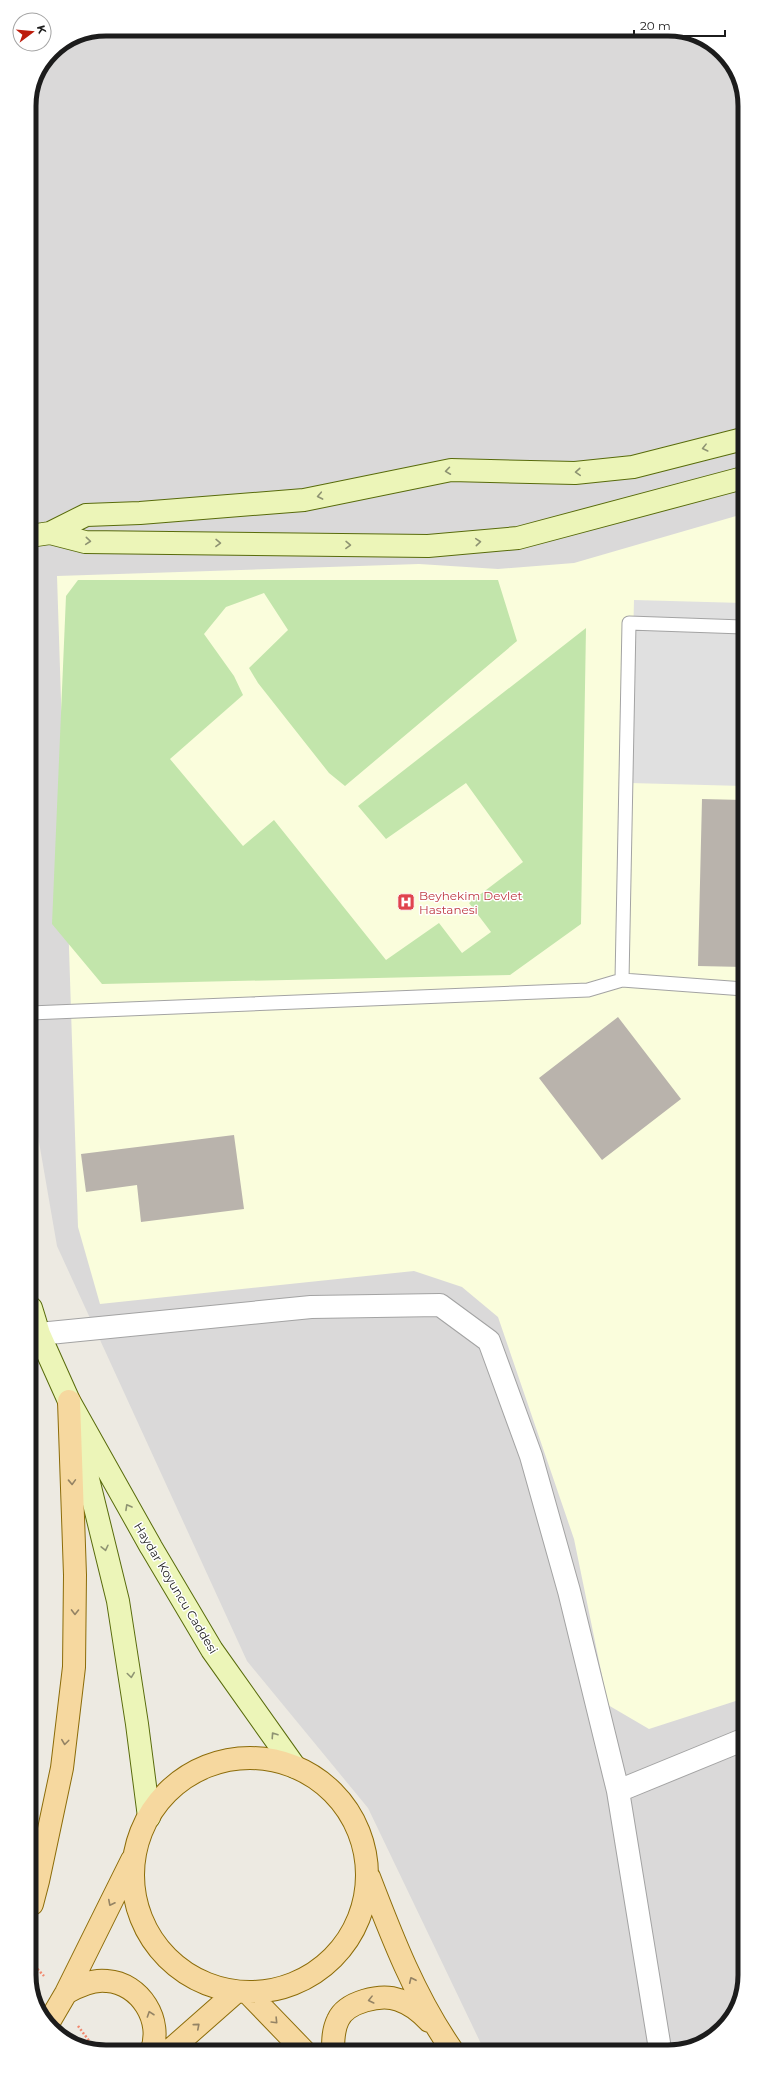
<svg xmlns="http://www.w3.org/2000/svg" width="774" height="2081" font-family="Montserrat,sans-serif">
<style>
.residential{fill:#dad9d9}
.education{fill:#fafddc}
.grass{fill:#c2e5ab}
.parking{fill:#e0e0e0}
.building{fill:#b9b3ac}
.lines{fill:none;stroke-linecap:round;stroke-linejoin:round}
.lane-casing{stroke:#a3a3a3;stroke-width:15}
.street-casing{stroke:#a3a3a3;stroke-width:24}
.secondary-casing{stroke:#586b0b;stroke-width:24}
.primary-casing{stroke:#8c6c09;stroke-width:24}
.path{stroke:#f1896f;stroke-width:2.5;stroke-dasharray:2 2;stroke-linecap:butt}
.lane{stroke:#fff;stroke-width:13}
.street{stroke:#fff;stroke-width:22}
.secondary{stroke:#ecf5b8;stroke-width:22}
.primary{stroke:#f6d89f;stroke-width:22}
.oneway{stroke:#8e9372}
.oneway2{stroke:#948364}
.labels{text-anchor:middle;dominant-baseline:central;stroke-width:3;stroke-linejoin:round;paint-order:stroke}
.health-label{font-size:12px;fill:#be3a42;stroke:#fff;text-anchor:start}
.street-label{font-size:12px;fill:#1c1c1c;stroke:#fff}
.rim{fill:none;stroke:#1c1c1c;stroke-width:5}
</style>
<rect width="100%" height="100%" fill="#edeae2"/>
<path class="residential" d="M 106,29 L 673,29 L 715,45 L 742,86 L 745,1975 L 729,2022 L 688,2049 L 484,2050 L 368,1808 L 247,1661 L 57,1246 L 30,1090 L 29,101 L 52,51 L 77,35 Z"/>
<path class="education" d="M 743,514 L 745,1698 L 649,1729 L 608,1705 L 574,1539 L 498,1317 L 462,1287 L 414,1271 L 100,1304 L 78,1227 L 57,576 L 419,564 L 498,569 L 574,563 Z"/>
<path class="grass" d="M 78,580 L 498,580 L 517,641 L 345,786 L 329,773 L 258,683 L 249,668 L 288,630 L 264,593 L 226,607 L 204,634 L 234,676 L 243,695 L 170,759 L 243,846 L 274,820 L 386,960 L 439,923 L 462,953 L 491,932 L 469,903 L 523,862 L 466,783 L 386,839 L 358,806 L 586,628 L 581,924 L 510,975 L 102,984 L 52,924 L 66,596 Z"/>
<path class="parking" d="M 634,600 L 743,603 L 743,786 L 630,783 Z"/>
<path class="building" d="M 702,799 L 743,800 L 744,967 L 698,966 Z
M 618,1017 L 681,1099 L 602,1160 L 539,1078 Z
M 234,1135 L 244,1209 L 141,1222 L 137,1185 L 86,1192 L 81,1154 Z"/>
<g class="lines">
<defs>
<path id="lane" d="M 622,980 L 744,989
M 30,1013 L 588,990 L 622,980 L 629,623 L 743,627"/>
<path id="street" d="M 39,1334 L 311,1307 L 440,1305 L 489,1341 L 531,1456 L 569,1591 L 618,1791 L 660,2049
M 618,1791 L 745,1739"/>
<path id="secondary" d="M 50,533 L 85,542 L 428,546 L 518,538 L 743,478
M 30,536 L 50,533 L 86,515 L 140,513 L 304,500 L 451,470 L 575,473 L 633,467 L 743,439
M 31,1308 L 39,1334 L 69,1401 L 151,1547 L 212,1650 L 295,1767
M 76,1430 L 118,1601 L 137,1724 L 149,1817"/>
<path id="primary" d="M133 1875a117 117 0 1 1 234 0a117 117 0 1 1-234 0Z
M 369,1877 C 392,1937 415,1997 452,2050
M 32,1904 L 38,1881 L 62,1768 L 74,1667 L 75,1575 L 69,1401
M 66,1993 C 78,1986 92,1979 107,1981 C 140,1983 164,2021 151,2052
M 248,1993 L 304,2051
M 49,2022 L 66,1993 L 132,1860
M 333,2051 C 333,2041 333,2030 338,2020 C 346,2002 381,1993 399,2000 C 411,2004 420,2011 429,2021
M 168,2052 L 236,1992"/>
</defs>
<use href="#lane" class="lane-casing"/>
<use href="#street" class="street-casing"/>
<use href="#secondary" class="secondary-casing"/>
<use href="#primary" class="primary-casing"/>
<path class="path" d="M 32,1963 L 44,1976
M 78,2026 L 96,2050"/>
<use href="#lane" class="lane"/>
<use href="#street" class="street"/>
<use href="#secondary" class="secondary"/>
<use href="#primary" class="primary"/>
</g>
<defs><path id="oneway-chevron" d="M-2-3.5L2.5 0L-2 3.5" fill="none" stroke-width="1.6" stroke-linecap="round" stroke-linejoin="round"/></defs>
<g class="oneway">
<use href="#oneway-chevron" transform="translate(705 448) rotate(166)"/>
<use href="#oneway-chevron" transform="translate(448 471) rotate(172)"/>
<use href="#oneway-chevron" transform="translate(578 472) rotate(176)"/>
<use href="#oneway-chevron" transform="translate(320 496) rotate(169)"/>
<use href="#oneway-chevron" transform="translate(88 541) rotate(5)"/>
<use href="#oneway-chevron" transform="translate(478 542) rotate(-5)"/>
<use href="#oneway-chevron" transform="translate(218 543) rotate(1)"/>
<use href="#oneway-chevron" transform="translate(348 545) rotate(1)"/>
<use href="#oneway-chevron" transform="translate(128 1507) rotate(-119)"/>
<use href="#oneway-chevron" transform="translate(105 1548) rotate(77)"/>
<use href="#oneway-chevron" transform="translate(131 1675) rotate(82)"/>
<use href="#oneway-chevron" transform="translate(274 1735) rotate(-124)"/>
</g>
<g class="oneway2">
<use href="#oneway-chevron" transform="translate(72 1482) rotate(88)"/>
<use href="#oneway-chevron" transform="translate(75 1612) rotate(91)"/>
<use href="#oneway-chevron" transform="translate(65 1742) rotate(97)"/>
<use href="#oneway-chevron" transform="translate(111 1903) rotate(117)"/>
<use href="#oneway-chevron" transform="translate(412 1980) rotate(-115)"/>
<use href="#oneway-chevron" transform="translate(371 2000) rotate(166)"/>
<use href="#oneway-chevron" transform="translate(150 2014) rotate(-109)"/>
<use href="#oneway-chevron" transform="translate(275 2021) rotate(46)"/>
<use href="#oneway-chevron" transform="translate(197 2026) rotate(-41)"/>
</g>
<defs>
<symbol id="hospital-square" viewBox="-11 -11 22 22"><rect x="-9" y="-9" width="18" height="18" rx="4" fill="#e0444e" stroke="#fff"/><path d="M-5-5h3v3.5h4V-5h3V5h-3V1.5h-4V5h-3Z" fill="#fff"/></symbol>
</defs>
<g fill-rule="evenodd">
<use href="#hospital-square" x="396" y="892" width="20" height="20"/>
</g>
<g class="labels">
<g class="health-label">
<text x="419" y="895">Beyhekim Devlet<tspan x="419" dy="14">Hastanesi</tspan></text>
</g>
<g class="street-label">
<text transform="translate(176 1588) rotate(59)">Haydar Koyuncu Caddesi</text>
</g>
</g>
<path d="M0 0H774V2081H0ZM106 36H668A70 70 0 0 1 738 106V1975A70 70 0 0 1 668 2045H106A70 70 0 0 1 36 1975V106A70 70 0 0 1 106 36Z" fill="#fff" fill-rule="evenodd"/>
<path class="rim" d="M106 36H668A70 70 0 0 1 738 106V1975A70 70 0 0 1 668 2045H106A70 70 0 0 1 36 1975V106A70 70 0 0 1 106 36Z"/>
<g transform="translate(32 32) rotate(74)"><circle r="19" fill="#ffffff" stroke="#a4a4a4"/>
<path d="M0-3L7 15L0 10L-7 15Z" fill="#bd1c0c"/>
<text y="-6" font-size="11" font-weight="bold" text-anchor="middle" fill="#1c1c1c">K</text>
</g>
<path d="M634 30v6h91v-6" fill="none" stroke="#1c1c1c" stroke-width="2"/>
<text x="640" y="30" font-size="12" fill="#1c1c1c" stroke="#ffffff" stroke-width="3" paint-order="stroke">20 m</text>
</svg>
